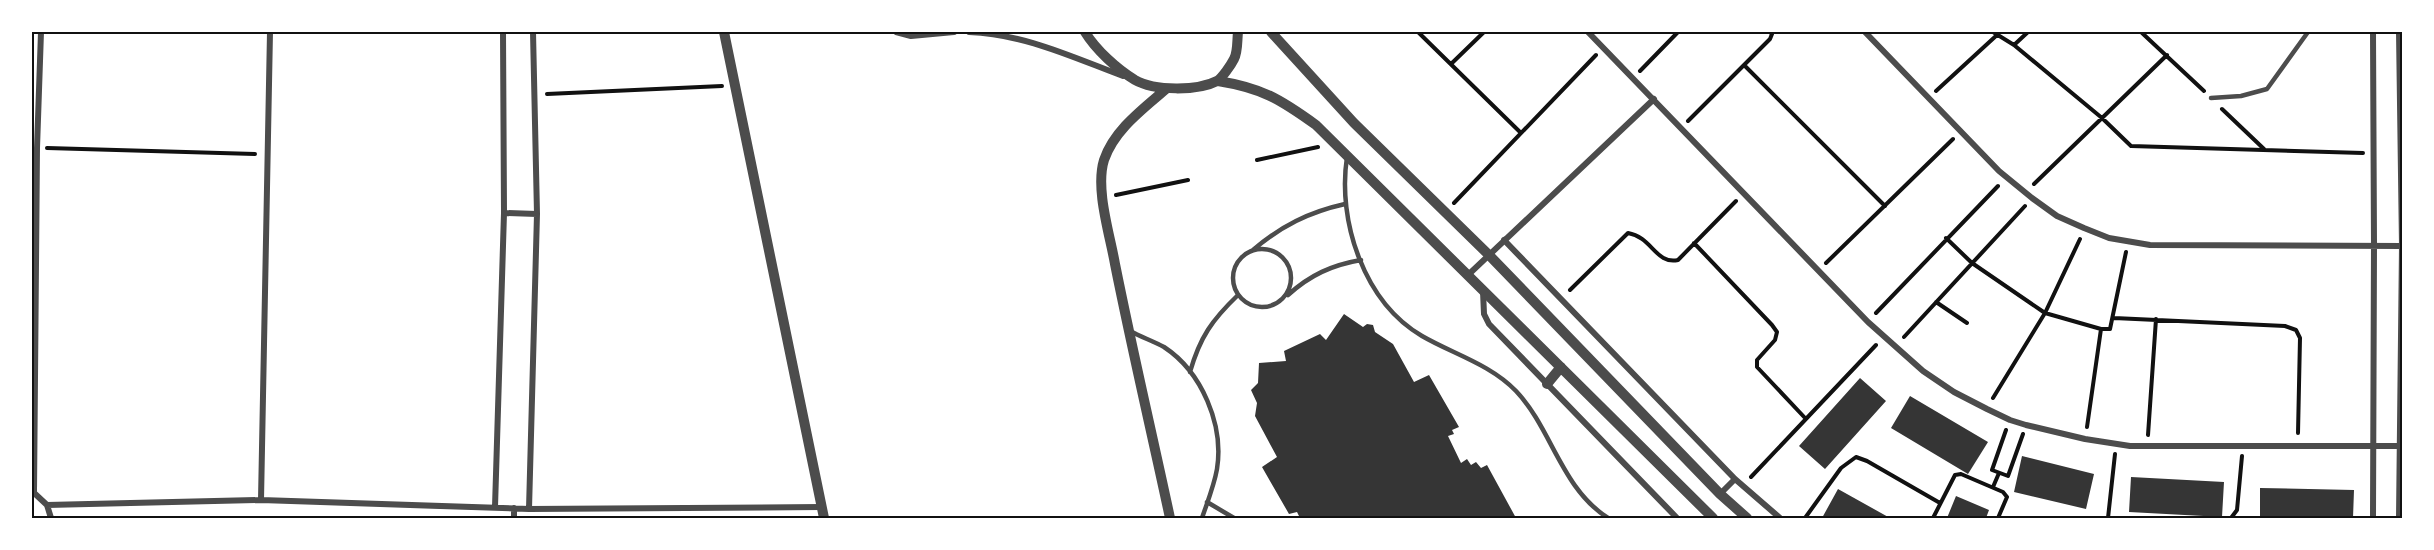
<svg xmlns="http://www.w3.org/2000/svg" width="2434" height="550" font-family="Arial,sans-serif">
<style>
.building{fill:#353535}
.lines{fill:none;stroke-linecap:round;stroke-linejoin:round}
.path{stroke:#111;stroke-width:4}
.service{stroke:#4c4c4c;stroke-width:4.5}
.minor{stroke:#4c4c4c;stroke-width:6}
.tertiary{stroke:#4c4c4c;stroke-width:10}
.neatline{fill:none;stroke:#111;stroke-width:2}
</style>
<rect width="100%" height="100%" fill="#fff"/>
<path class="building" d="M 1344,314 L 1363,327 L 1367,324 L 1373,325 L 1375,332 L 1393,344 L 1414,382 L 1429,375 L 1459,427 L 1452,430 L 1454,434 L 1448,436 L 1461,463 L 1467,459 L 1471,465 L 1476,462 L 1481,468 L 1487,465 L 1516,518 L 1307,518 L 1306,516 L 1300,518 L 1297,512 L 1289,514 L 1262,467 L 1277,457 L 1255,416 L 1257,403 L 1251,390 L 1258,383 L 1259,363 L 1286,361 L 1284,351 L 1320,334 L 1326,340 Z
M 1860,378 L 1886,401 L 1825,469 L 1799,446 Z
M 1910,396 L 1988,442 L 1968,474 L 1891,428 Z
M 2022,456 L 2094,474 L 2086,509 L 2014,492 Z
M 2131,477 L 2224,482 L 2222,517 L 2129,512 Z
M 2260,488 L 2354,490 L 2353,518 L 2260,518 Z
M 1838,489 L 1890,518 L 1822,518 Z
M 1956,496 L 1989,510 L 1986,518 L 1947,518 Z"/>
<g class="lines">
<path class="path" d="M 1418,32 L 1521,133
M 1993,32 L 2014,45 L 2028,32
M 2141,32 L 2204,91
M 2014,45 L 2102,118 L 2131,146 L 2363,153
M 1451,64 L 1484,32
M 1744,65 L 1885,206
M 1640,71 L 1678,32
M 1936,91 L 1997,35
M 547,94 L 722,86
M 2222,109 L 2264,149
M 1688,121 L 1770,39 L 1772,34 L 1770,32
M 47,148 L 255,154
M 1257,160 L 1318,147
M 2034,184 L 2167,55
M 1116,195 L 1188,180
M 1454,203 L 1596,55
M 1946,238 L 1972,263 L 2045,313 L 2101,329 L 2110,329 L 2126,252
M 1694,243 L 1772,325 L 1777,332 L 1775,340 L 1757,360 L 1757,367 L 1806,419
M 1826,263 L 1953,139
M 1570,290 L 1628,233 C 1652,237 1656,265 1678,260 L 1736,201
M 1936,302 L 1967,323
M 1876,313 L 1998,186
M 2114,318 L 2285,326 L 2296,330 L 2300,338 L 2298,433
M 1904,337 L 2025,206
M 1993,398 L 2045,313 L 2080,239
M 2087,427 L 2101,329
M 2006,430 L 1992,470 L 2008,476 L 2023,434
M 2148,435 L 2156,319
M 1751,477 L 1876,345
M 1993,487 L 1999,473
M 1805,518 L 1841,468 L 1856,457 L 1867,461 L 1940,503
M 1933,518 L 1955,475 L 1961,474 L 2003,492 L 2007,497 L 1998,518
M 2108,518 L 2115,454
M 2177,518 L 2181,518
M 2231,518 L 2237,510 L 2242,456"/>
<path class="service" d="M 2211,98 L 2241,96 L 2267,89 L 2308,32
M 1347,157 C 1337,221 1364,302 1422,336 C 1453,354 1490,364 1516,391 C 1552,429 1561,488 1608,518
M1233 278a29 29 0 1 1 58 0a29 29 0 1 1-58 0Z
M 1253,250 C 1281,226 1309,212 1345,204
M 1288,295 C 1310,275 1332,265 1361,260
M 1130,331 C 1141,337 1153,341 1164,347 C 1202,372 1224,425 1217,469 C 1214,486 1207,503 1202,518
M 1190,372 C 1200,337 1212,320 1238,295
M 1207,502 L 1234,518"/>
<path class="minor" d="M 896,32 L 911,36 L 954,32
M 969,32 C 1024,34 1072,57 1123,76
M 1588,32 L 1868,322 L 1923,371 L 1954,392 L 1987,409 L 2010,420 L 2026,425 L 2085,439 L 2130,446 L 2398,446
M 1865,32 L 1999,171 L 2032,198 L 2057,216 L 2084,228 L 2109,238 L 2150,245 L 2402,246
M 504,213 L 537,214
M 1504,240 L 1735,479 L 1780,518
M 1468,275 L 1654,99
M 1483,291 L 1484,314 L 1489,324 L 1677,518
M 32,491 L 47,505 L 51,518
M 34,493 L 37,148 L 41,32
M 1720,494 L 1735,479
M 261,500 L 270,32
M 47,505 L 261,500 L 529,509 L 822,507
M 495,507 L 504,213 L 503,32
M 529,509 L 537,214 L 533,32
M 514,518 L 514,508
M 2373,518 L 2374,246 L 2373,32
M 2399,518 L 2402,246 L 2399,32"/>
<path class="tertiary" d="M 724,32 L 824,518
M 1085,32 C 1096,50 1117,69 1135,80 C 1154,91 1198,91 1217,81 C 1222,78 1231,65 1234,59 C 1238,52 1237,40 1238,32
M 1271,32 L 1354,123 L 1489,255 L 1720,494 L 1747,518
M 1218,81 C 1262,88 1280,99 1316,125 L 1713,518
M 1166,89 C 1143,109 1114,130 1104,160 C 1095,189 1110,235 1115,264 C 1132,349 1152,434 1170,518
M 1547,384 L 1561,367"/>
</g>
<rect width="2434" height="550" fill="none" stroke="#ffffff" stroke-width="66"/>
<rect x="33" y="33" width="2368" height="484" class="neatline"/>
</svg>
